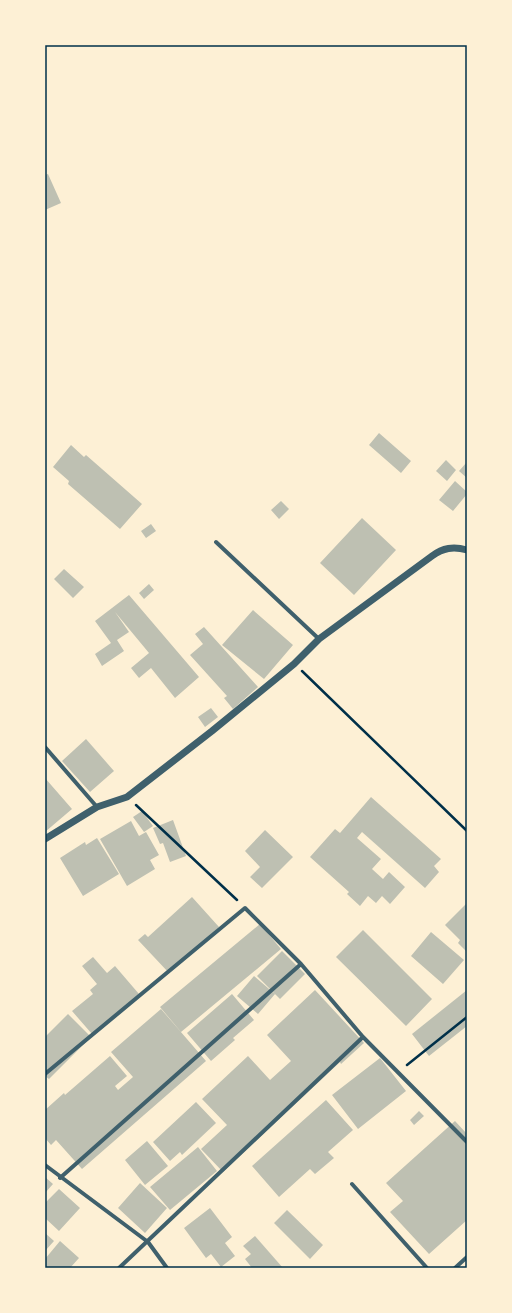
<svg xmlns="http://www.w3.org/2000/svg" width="512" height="1313" font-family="Cabin,sans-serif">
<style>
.building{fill:#bec0b2}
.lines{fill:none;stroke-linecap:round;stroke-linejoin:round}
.path{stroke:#003049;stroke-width:2.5}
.minor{stroke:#3f606c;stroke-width:4}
.tertiary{stroke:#3f606c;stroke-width:7}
.neatline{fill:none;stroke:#003049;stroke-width:1.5}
</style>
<rect width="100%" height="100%" fill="#fdf0d5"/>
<path class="building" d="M 48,174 L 61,203 L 45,210 L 45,175 Z
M 379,433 L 411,461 L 401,473 L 369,445 Z
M 71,445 L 84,457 L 86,455 L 142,504 L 120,529 L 68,484 L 69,481 L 53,467 Z
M 446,460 L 456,470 L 447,481 L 436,471 Z
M 467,462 L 467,478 L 459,471 Z
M 455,481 L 467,492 L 467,494 L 453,511 L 439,500 Z
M 281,501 L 289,509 L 279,519 L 271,510 Z
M 362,518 L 396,550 L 354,595 L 320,563 Z
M 151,524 L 156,531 L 146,538 L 141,531 Z
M 64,569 L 84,587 L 73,598 L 54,579 Z
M 149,584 L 154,590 L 144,599 L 139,593 Z
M 129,595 L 199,677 L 175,698 L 151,668 L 139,678 L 131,668 L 149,653 L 115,612 L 129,632 L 117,640 L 124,651 L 102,666 L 95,654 L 111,643 L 95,621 Z
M 253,610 L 293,645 L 264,679 L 222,645 Z
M 204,627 L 258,687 L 233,709 L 224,698 L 227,696 L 190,655 L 203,644 L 195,634 Z
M 211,708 L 218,717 L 205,727 L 198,717 Z
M 86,739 L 114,771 L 90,792 L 62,761 Z
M 45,778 L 72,809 L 45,832 Z
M 371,797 L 441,859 L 434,866 L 439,872 L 425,888 L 362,832 L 357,838 L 381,859 L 372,869 L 383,879 L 389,872 L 405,887 L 390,904 L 382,896 L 376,903 L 368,896 L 360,906 L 347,894 L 349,892 L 310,857 L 335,829 L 340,833 Z
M 142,811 L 153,826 L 144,832 L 133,817 Z
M 173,820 L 186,856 L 170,862 L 163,843 L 160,844 L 153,828 Z
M 131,821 L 139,836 L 146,832 L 159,855 L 150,860 L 155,869 L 127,886 L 100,839 Z
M 265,830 L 293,857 L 262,888 L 250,877 L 260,867 L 245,851 Z
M 97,838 L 119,874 L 83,896 L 60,858 L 85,842 L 86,845 Z
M 192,897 L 219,927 L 169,973 L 138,940 L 145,934 L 148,937 Z
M 467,903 L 467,952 L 458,943 L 460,940 L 445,925 Z
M 260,924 L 281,949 L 181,1032 L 160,1007 Z
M 363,930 L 432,999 L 406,1026 L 336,957 Z
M 431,932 L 464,960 L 443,984 L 411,956 Z
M 282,951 L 305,974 L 280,999 L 257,976 Z
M 93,957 L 107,973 L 115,966 L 139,994 L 92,1034 L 72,1011 L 93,994 L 90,990 L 97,984 L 82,966 Z
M 254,976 L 275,994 L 258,1014 L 237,996 Z
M 315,990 L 364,1043 L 341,1064 L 340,1062 L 223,1172 L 201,1149 L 227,1125 L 202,1099 L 248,1056 L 270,1080 L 291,1061 L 267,1035 Z
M 467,990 L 467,1026 L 429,1056 L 412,1034 Z
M 232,994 L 254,1020 L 233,1038 L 235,1040 L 211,1061 L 187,1033 Z
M 161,1009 L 206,1061 L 82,1169 L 56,1140 L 51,1145 L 45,1138 L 45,1110 L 64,1093 L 65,1095 L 110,1056 L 127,1076 L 115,1086 L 118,1090 L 133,1077 L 111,1052 Z
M 68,1014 L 91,1037 L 49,1079 L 45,1076 L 45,1037 Z
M 380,1058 L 406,1091 L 358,1129 L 332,1095 Z
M 326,1100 L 353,1130 L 328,1152 L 334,1158 L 315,1174 L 310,1169 L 279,1197 L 252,1166 Z
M 196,1102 L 216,1123 L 182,1155 L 180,1152 L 170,1161 L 153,1142 Z
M 419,1111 L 424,1116 L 414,1125 L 410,1120 Z
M 455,1121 L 467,1134 L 467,1220 L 429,1254 L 390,1212 L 403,1201 L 386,1183 Z
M 147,1141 L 168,1166 L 145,1185 L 125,1160 Z
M 198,1147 L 217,1171 L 170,1210 L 150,1187 Z
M 45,1177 L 53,1184 L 45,1193 Z
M 140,1183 L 167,1208 L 145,1233 L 118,1208 Z
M 59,1189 L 80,1208 L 59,1231 L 45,1218 L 45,1203 Z
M 210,1208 L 232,1237 L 225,1243 L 235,1256 L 221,1267 L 211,1254 L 206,1258 L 184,1228 Z
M 287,1210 L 323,1245 L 310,1259 L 274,1223 Z
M 45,1233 L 54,1241 L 45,1251 Z
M 255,1236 L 283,1268 L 252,1268 L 245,1259 L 251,1254 L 243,1246 Z
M 60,1241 L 79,1258 L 70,1268 L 45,1268 L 45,1259 Z"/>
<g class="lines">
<path class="path" d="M 302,671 L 467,831
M 136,805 L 237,900
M 407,1065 L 467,1017"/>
<path class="minor" d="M 216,542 L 319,639
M 45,747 L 97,807
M 45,1074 L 245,908 L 301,964 L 363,1037 L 467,1142
M 45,1165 L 148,1242 L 167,1268
M 60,1178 L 301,964
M 352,1184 L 427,1268
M 119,1268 L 363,1037
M 455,1268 L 467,1257"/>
<path class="tertiary" d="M 45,839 L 97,807 L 127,797 L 212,731 L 294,664 L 319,639 L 432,556 C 443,548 453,546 467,550"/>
</g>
<rect width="512" height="1313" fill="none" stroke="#fdf0d5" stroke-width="92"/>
<rect x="46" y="46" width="420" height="1221" class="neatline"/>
</svg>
